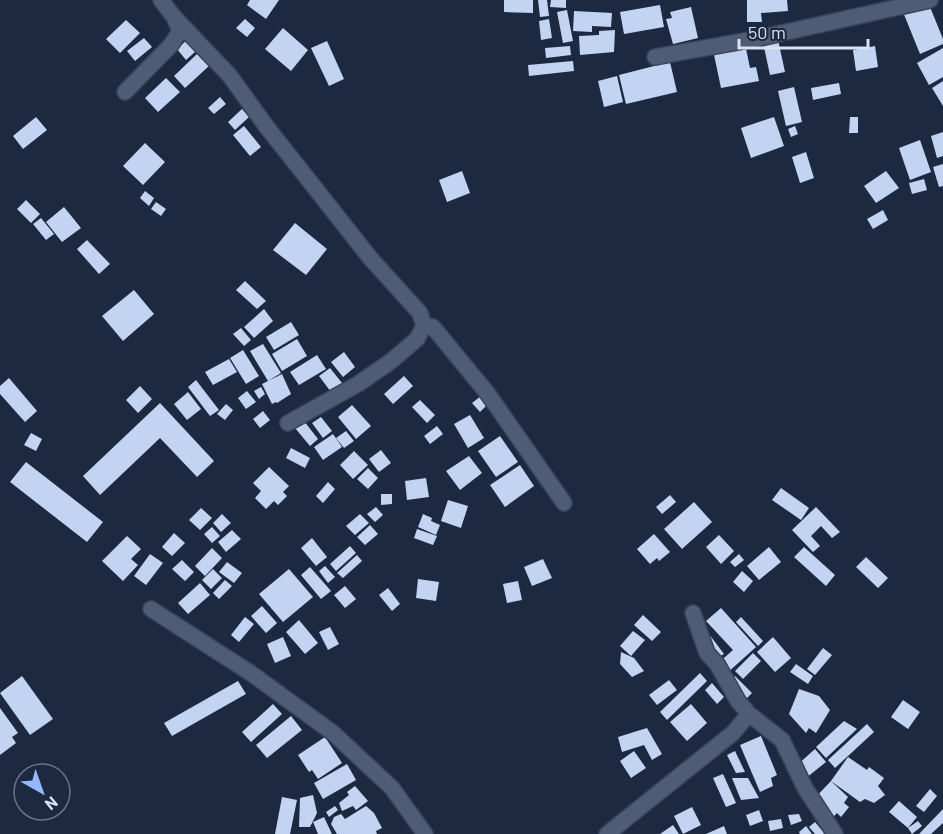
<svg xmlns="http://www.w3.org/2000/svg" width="943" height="834" font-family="Barlow,sans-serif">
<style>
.building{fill:#c3d4f3}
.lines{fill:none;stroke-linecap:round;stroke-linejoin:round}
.street-casing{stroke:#3a4358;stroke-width:18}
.street{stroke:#4e5c76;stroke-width:15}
</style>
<rect width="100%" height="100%" fill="#1d2941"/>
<path class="building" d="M 250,0 L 279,0 L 266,19 L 247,5 Z
M 504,0 L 533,0 L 533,13 L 504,12 Z
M 538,0 L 547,0 L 549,16 L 540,17 Z
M 551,0 L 566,0 L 566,8 L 550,7 Z
M 747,0 L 787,0 L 788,11 L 761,13 L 762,22 L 747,22 Z
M 928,2 L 943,39 L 943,44 L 920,54 L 903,12 Z
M 660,5 L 664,27 L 624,34 L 620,12 Z
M 691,7 L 698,38 L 673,44 L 666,19 L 672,18 L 670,12 Z
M 567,10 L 573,41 L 563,43 L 557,12 Z
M 574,11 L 612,13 L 611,27 L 592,26 L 592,32 L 573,31 Z
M 245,19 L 255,28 L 247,37 L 236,28 Z
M 549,19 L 552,38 L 541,40 L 539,21 Z
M 126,20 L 140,33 L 120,53 L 106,39 Z
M 283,28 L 308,50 L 291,71 L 265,49 Z
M 615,30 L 614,52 L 580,55 L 579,36 L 599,35 L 599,31 Z
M 777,35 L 785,72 L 770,75 L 762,38 Z
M 144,38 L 152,47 L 135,61 L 127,51 Z
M 187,40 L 196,51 L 186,60 L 177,49 Z
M 327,41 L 344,79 L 329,86 L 311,48 Z
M 745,44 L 750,68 L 756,67 L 759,81 L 721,88 L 713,50 Z
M 570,46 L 571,55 L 546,58 L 545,48 Z
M 875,46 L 878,67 L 856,71 L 853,50 Z
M 943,48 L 943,77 L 929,85 L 917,63 Z
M 197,54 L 209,66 L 185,88 L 174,76 Z
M 573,61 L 574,71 L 529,76 L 528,65 Z
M 670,62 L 677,92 L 626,104 L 619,75 Z
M 617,76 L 623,102 L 604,107 L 598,81 Z
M 166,78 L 180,92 L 158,112 L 145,98 Z
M 943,81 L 943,106 L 932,88 Z
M 839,83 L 841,94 L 813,100 L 811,88 Z
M 794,87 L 802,122 L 786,126 L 778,91 Z
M 220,97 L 226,104 L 214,114 L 208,108 Z
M 242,109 L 249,117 L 235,130 L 228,122 Z
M 36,117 L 47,130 L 23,149 L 13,136 Z
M 774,117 L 784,146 L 751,158 L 741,128 Z
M 850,117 L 858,117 L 858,133 L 849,133 Z
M 244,126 L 261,147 L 250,156 L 233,135 Z
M 795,126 L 798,134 L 791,137 L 788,129 Z
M 943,132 L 943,156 L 937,158 L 931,136 Z
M 920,140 L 931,172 L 910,180 L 899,148 Z
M 145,143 L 165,162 L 143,185 L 123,166 Z
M 806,152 L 814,178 L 800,183 L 792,157 Z
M 943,164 L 943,186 L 939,187 L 933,167 Z
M 462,171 L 470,193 L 447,202 L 439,180 Z
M 886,171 L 899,188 L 876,203 L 864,186 Z
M 924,179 L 927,190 L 912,194 L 909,183 Z
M 145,191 L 154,198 L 149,206 L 140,198 Z
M 26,200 L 40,214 L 31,223 L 17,209 Z
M 156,202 L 166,209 L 161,216 L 151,209 Z
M 64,207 L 81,228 L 62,242 L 46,222 Z
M 883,210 L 888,220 L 873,229 L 867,219 Z
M 41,218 L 54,234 L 46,240 L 33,224 Z
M 295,223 L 327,249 L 306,275 L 273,250 Z
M 87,240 L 110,264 L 99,274 L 77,249 Z
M 245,281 L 266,301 L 257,309 L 236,290 Z
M 134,290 L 154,314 L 123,341 L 102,316 Z
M 264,309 L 273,321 L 254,338 L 244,327 Z
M 291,322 L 299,335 L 274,350 L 266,337 Z
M 241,328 L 251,340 L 244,346 L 233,334 Z
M 297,339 L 307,356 L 282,371 L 272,354 Z
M 263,344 L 281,373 L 268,381 L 250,351 Z
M 243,350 L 259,376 L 246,384 L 230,358 Z
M 344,352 L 355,367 L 343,377 L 331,362 Z
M 317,355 L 326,369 L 299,385 L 290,372 Z
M 229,359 L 237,372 L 213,385 L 205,372 Z
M 330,368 L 342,383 L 331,392 L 319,376 Z
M 282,374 L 291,394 L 277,403 L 276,402 L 272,404 L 262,384 Z
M 404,376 L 413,386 L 393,404 L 384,394 Z
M 9,378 L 37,411 L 25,422 L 0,394 L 0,386 Z
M 196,380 L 219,410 L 210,416 L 188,387 Z
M 140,386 L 152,399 L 138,413 L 126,400 Z
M 261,387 L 265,394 L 259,399 L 254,391 Z
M 247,391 L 256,402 L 246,409 L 238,398 Z
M 188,392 L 201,409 L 187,420 L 174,404 Z
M 481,396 L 488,404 L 480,412 L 472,403 Z
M 420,400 L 435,415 L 427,423 L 412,407 Z
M 160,403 L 214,461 L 197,477 L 160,438 L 100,495 L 83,476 Z
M 226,404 L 233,410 L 225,420 L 217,414 Z
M 352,405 L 371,426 L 356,439 L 338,417 Z
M 263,411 L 270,420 L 260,428 L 253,419 Z
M 470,415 L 484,438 L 468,448 L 454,424 Z
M 321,417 L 332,431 L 323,438 L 312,423 Z
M 304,421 L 318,439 L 310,446 L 295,428 Z
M 437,426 L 443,434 L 430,444 L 424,436 Z
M 346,431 L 354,441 L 344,448 L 336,438 Z
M 31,433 L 42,439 L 36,451 L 24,445 Z
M 333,434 L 342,447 L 323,460 L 314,447 Z
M 500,436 L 518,462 L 496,477 L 478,451 Z
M 291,448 L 310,458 L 305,468 L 286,458 Z
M 381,450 L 391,463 L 379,472 L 369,459 Z
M 354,451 L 368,465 L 353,479 L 340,465 Z
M 469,456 L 482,473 L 460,490 L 446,471 Z
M 26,462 L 103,522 L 87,542 L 10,482 Z
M 520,465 L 534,486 L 505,507 L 490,485 Z
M 269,467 L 289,486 L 283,492 L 287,496 L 278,505 L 274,501 L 266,509 L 255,498 L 261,491 L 253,483 Z
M 368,468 L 378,478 L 368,489 L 357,479 Z
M 426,478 L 429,497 L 407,500 L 405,481 Z
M 328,482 L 335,489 L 323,503 L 316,496 Z
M 781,488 L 809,508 L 801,520 L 772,500 Z
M 381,494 L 392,494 L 392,504 L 381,505 Z
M 670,495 L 676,502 L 662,514 L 656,507 Z
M 448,500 L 468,506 L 461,528 L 441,521 Z
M 694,502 L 712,522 L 682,549 L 664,529 Z
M 376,507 L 383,515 L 375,522 L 367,514 Z
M 816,507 L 840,532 L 832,538 L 821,526 L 811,536 L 820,546 L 813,552 L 792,530 Z
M 201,508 L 212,518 L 200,530 L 189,520 Z
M 222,514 L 231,523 L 221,532 L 213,523 Z
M 360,514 L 369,523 L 355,535 L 346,526 Z
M 423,514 L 432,518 L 431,521 L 440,525 L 436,535 L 418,527 Z
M 370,525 L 378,534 L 365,545 L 357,537 Z
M 212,527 L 220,536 L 212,543 L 204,534 Z
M 417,529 L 437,536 L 433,545 L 414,538 Z
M 232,530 L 241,539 L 226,552 L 218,542 Z
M 174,533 L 185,543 L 172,556 L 162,547 Z
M 654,534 L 670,552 L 659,561 L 657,558 L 650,564 L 637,549 Z
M 719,535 L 734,551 L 721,564 L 706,547 Z
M 127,536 L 141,549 L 131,559 L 138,565 L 123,581 L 102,561 Z
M 312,538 L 327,557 L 316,566 L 301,548 Z
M 350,546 L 356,553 L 336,571 L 330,564 Z
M 769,547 L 781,562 L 759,580 L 747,566 Z
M 804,547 L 835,575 L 826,586 L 794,557 Z
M 212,548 L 222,558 L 205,576 L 195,566 Z
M 150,554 L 163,563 L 146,585 L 134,576 Z
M 739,554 L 744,560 L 735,567 L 730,562 Z
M 357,555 L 362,561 L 343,578 L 337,573 Z
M 866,557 L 888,578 L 878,588 L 856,567 Z
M 543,559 L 552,578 L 532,586 L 524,567 Z
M 182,560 L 194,572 L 185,581 L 172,569 Z
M 227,562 L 242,573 L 234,583 L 219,572 Z
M 325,566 L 335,577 L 328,583 L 319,571 Z
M 310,567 L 331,591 L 321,599 L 301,575 Z
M 213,569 L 222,578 L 211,589 L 202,580 Z
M 289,569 L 313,597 L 283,622 L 259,594 Z
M 742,571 L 753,581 L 744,592 L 733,582 Z
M 418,579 L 439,582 L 436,601 L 416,598 Z
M 225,580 L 232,586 L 219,599 L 213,593 Z
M 518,581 L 522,600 L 507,603 L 503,584 Z
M 200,583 L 210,595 L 188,614 L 178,603 Z
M 345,586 L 356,599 L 345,608 L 334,595 Z
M 388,588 L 400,604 L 392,611 L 379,595 Z
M 262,606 L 277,623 L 266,633 L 251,616 Z
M 721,608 L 756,647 L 726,674 L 717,664 L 733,650 L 706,621 Z
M 643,615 L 661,632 L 652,641 L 634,625 Z
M 245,617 L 254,624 L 239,642 L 231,635 Z
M 741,617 L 763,641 L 758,646 L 736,622 Z
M 299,620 L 318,643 L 305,654 L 286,632 Z
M 330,627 L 339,644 L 328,650 L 319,632 Z
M 633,631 L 645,640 L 631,656 L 620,646 Z
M 709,634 L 724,654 L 717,658 L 706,637 Z
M 283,637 L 291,656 L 275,663 L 267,644 Z
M 773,637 L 791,658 L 775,672 L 757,652 Z
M 823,648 L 832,655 L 815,675 L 807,669 Z
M 621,652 L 634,658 L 644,671 L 632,677 L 620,664 Z
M 753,653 L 761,661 L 743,679 L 735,671 Z
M 796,664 L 813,676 L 808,684 L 790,672 Z
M 700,673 L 707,681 L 667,720 L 660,712 Z
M 22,676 L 53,719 L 30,735 L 0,693 Z
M 735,676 L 752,693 L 746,699 L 730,681 Z
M 669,680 L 677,690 L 657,705 L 649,695 Z
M 238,681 L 246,694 L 172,736 L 164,723 Z
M 712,683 L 724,697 L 717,704 L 705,690 Z
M 799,689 L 819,696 L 830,710 L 816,733 L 809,728 L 806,733 L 789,714 Z
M 903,700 L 920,712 L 908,729 L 891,717 Z
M 273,704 L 282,714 L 251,742 L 242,732 Z
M 691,704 L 707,723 L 687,741 L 670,722 Z
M 0,708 L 18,733 L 12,737 L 16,743 L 0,755 Z
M 291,716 L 302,730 L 267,758 L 256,745 Z
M 844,721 L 857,729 L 826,758 L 816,747 Z
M 867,724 L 874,732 L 835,768 L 828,760 Z
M 647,728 L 662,754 L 652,760 L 644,745 L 622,752 L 618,737 Z
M 761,736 L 777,775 L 771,778 L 773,786 L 760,792 L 740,745 Z
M 325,737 L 342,763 L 318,779 L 312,770 L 309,772 L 298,755 Z
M 815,749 L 826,762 L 806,778 L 796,766 Z
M 634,751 L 646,768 L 631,778 L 620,761 Z
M 735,751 L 745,772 L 736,773 L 727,755 Z
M 848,757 L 867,770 L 869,767 L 884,778 L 878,786 L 885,795 L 874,803 L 865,799 L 860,802 L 831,781 Z
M 347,764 L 356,780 L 323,799 L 314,783 Z
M 723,774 L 736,803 L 726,807 L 713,778 Z
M 732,778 L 748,778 L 759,798 L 741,800 Z
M 831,781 L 848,797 L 844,803 L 849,807 L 841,817 L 837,813 L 831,819 L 812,801 Z
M 355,786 L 368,801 L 356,810 L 353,806 L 342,811 L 339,803 L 349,795 L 347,792 Z
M 930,789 L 937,796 L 924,812 L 916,806 Z
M 313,795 L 317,813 L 310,827 L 299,827 L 300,798 Z
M 282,797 L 297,800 L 290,834 L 275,834 Z
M 899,801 L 917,817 L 908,828 L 889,812 Z
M 335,806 L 338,810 L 329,817 L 326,812 Z
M 366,806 L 374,813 L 382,828 L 376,831 L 377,834 L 337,834 L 331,824 L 334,817 L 341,814 L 345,819 Z
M 692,807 L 701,825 L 683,834 L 674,816 Z
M 943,809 L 943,823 L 931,834 L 919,834 Z
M 759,810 L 763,821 L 750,826 L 746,815 Z
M 799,814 L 802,821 L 791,825 L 788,815 Z
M 324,817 L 332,834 L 318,834 L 313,822 Z
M 781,819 L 783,828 L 770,831 L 768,821 Z
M 918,821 L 922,826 L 912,834 L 908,828 Z
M 815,822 L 825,834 L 815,834 L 809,827 Z
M 673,825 L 679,834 L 660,834 Z
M 724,826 L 727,834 L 706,834 Z
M 806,826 L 812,834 L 800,834 L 799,832 Z"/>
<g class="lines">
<defs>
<path id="street" d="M 174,17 L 230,76 L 266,126 L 371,259 L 420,313 L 424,326 L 417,339 L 390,362 L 358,384 L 288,423
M 655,57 L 760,38 L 930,0
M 125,92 L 171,45 L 180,31 L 174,17 L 161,0
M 424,326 L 433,327 L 488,394 L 564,503
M 151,609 L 252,674 L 333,733 L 392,788 L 425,834
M 749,714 L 782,740 L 805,788 L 835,834
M 607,834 L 733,733 L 749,714 L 738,701 L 717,664 L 707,653 L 693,613"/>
</defs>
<use href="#street" class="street-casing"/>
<use href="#street" class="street"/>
</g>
<g transform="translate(42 792) rotate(140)"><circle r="28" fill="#1d2941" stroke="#697388" stroke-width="1.5"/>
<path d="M0-4.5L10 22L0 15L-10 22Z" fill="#96b6fd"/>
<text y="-9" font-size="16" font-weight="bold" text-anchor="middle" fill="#dae2f2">N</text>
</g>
<path d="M739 39v9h129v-9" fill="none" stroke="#dae2f2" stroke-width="3"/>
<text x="748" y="39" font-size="18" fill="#dae2f2" stroke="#1d2941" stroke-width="4.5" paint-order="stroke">50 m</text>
</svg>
